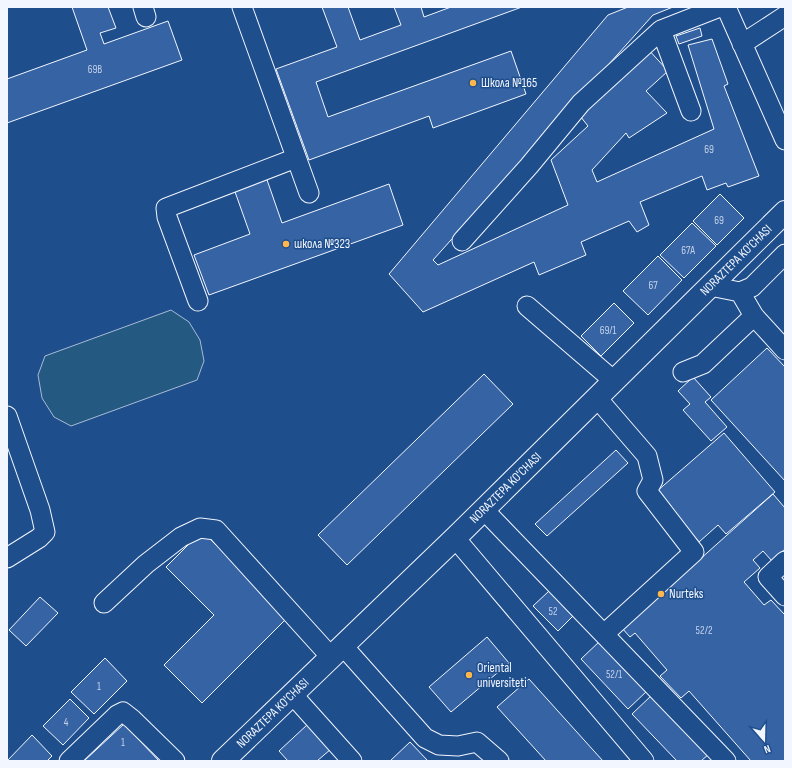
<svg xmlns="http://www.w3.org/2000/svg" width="792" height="768" font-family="'Sofia Sans Condensed',sans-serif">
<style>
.green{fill:#245a82;stroke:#a8bbd7}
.building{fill:#3563a3;stroke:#f2f6ff}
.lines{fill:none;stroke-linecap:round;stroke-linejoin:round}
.minor-casing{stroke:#f2f6ff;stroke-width:21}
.major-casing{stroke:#f2f6ff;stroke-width:24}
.minor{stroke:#1f4e8c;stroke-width:19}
.major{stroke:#1f4e8c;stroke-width:22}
.poi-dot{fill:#ffb74d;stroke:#1f4e8c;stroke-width:1.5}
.labels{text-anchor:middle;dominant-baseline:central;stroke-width:3;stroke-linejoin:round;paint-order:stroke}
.number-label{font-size:11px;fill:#c3d1e8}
.poi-label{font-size:13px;fill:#f2f6ff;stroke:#1f4e8c;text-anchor:start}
.street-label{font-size:13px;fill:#f2f6ff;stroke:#1f4e8c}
</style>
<rect width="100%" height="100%" fill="#1f4e8c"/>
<path class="green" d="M 171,310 L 189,322 L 200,340 L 204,361 L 197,380 L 71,426 L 54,417 L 42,398 L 38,375 L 45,356 Z"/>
<path class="building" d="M 72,7 L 108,7 L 116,28 L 100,33 L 104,44 L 168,21 L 182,60 L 7,123 L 7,79 L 87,50 Z
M 322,7 L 348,7 L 360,40 L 401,25 L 394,7 L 421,7 L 424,17 L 451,7 L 522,7 L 316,82 L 328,117 L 511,51 L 526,94 L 433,128 L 429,116 L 309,160 L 276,69 L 337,47 Z
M 628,7 L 673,7 L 653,15 L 433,260 L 438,265 L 568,205 L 551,160 L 588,126 L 580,116 L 647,48 L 668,71 L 646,91 L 667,113 L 629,138 L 626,133 L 592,170 L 597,182 L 714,129 L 688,45 L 712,39 L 728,84 L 724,86 L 759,176 L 728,187 L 726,183 L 707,190 L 702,176 L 640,202 L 649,225 L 637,232 L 629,221 L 581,242 L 586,255 L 539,275 L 534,262 L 423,312 L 389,274 L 608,15 Z
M 700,28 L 702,36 L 679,44 L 676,36 Z
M 266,177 L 282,223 L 389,184 L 403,225 L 209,295 L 194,255 L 250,234 L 234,189 Z
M 720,194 L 744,218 L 717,245 L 693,221 Z
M 692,223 L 716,246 L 684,278 L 660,255 Z
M 658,256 L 682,280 L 648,315 L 623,291 Z
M 614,303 L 634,323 L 601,356 L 581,336 Z
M 767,348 L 785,367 L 785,481 L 711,400 Z
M 484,374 L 513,404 L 347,565 L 318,535 Z
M 693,377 L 711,397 L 705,402 L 727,427 L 711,441 L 683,410 L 690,404 L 678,391 Z
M 724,433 L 775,492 L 726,534 L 718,525 L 699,542 L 656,492 Z
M 616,450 L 628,463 L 547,536 L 535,524 Z
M 773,494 L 785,508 L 785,549 L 772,561 L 763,551 L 753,560 L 760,568 L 744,582 L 764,605 L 771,600 L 784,614 L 785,613 L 785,761 L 751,761 L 689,691 L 681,698 L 660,676 L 667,670 L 635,633 L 630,637 L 621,627 L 661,594 Z
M 202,531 L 288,617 L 202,703 L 164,665 L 214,615 L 166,567 Z
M 549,591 L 573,616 L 558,631 L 533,606 Z
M 40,597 L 58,613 L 26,646 L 9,630 Z
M 487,637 L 509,663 L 451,712 L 429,687 Z
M 601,640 L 648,690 L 628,709 L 581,659 Z
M 105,658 L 127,681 L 94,714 L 71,692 Z
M 529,679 L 603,761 L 546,761 L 497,707 Z
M 652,695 L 709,754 L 701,761 L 677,761 L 632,714 Z
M 70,699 L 89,718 L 63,745 L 43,726 Z
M 124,724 L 159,761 L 84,761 Z
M 308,724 L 331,749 L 317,761 L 288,761 L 279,751 Z
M 32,735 L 52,756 L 47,761 L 7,761 Z
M 410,742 L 428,761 L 390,761 Z"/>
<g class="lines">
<defs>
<path id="minor" d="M 143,7 L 146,17
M 242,7 L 309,193
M 726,7 L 785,140
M 742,44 L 785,16
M 691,111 L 661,30 L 720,7
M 462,241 L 529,166 L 581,103 L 661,30
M 710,286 L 740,292 L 752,287 L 785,254
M 740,292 L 754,316 L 785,350
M 198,301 L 167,217 L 166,208 L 296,158
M 527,306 L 614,381
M 683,372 L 703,364 L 754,316
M 597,398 L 647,456 L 653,480 L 647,491 L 694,552 L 604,634
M 7,416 L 40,510 L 45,532 L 39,538 L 7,558
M 483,509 L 726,761
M 455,538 L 644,761
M 785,561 L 768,577 L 785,596
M 104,603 L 146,564 L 181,537 L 200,528 L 216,530 L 331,657
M 343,646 L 425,738 L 439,745 L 458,746 L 477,742 L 499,761
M 292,694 L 352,761
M 69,761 L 117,715 L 123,712 L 132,719 L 175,761"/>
<g id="major">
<path id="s1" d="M 223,761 L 455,538 L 785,212"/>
</g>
</defs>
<use href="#minor" class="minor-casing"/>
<use href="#major" class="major-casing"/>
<use href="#minor" class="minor"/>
<use href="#major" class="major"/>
</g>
<g class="poi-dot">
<circle cx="473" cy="83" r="4"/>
<circle cx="286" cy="244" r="4"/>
<circle cx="661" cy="594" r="4"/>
<circle cx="469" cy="675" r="4"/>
</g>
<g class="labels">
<g class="number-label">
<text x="95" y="69">69В</text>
<text x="709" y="149">69</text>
<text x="719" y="220">69</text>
<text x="688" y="250">67A</text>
<text x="653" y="285">67</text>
<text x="608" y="330">69/1</text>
<text x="553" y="611">52</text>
<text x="704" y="630">52/2</text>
<text x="614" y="674">52/1</text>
<text x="99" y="686">1</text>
<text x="66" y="722">4</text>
<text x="123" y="742">1</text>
</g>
<g class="poi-label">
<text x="481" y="83">Школа №165</text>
<text x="294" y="244">школа №323</text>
<text x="669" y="594">Nurteks</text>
<text x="477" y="668">Oriental<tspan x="477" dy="15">universiteti</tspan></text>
</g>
<g class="street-label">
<text stroke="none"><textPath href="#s1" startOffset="717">NORAZTEPA KO'CHASI</textPath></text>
<text stroke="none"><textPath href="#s1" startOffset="393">NORAZTEPA KO'CHASI</textPath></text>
<text stroke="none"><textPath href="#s1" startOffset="69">NORAZTEPA KO'CHASI</textPath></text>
</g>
</g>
<rect width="792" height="768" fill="none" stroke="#f2f6ff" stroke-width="16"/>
<g transform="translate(764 740) rotate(160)" stroke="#1f4e8c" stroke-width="3" paint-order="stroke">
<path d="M0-3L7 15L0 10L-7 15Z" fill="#f2f6ff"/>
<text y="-6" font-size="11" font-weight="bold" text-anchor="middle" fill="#f2f6ff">N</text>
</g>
</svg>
